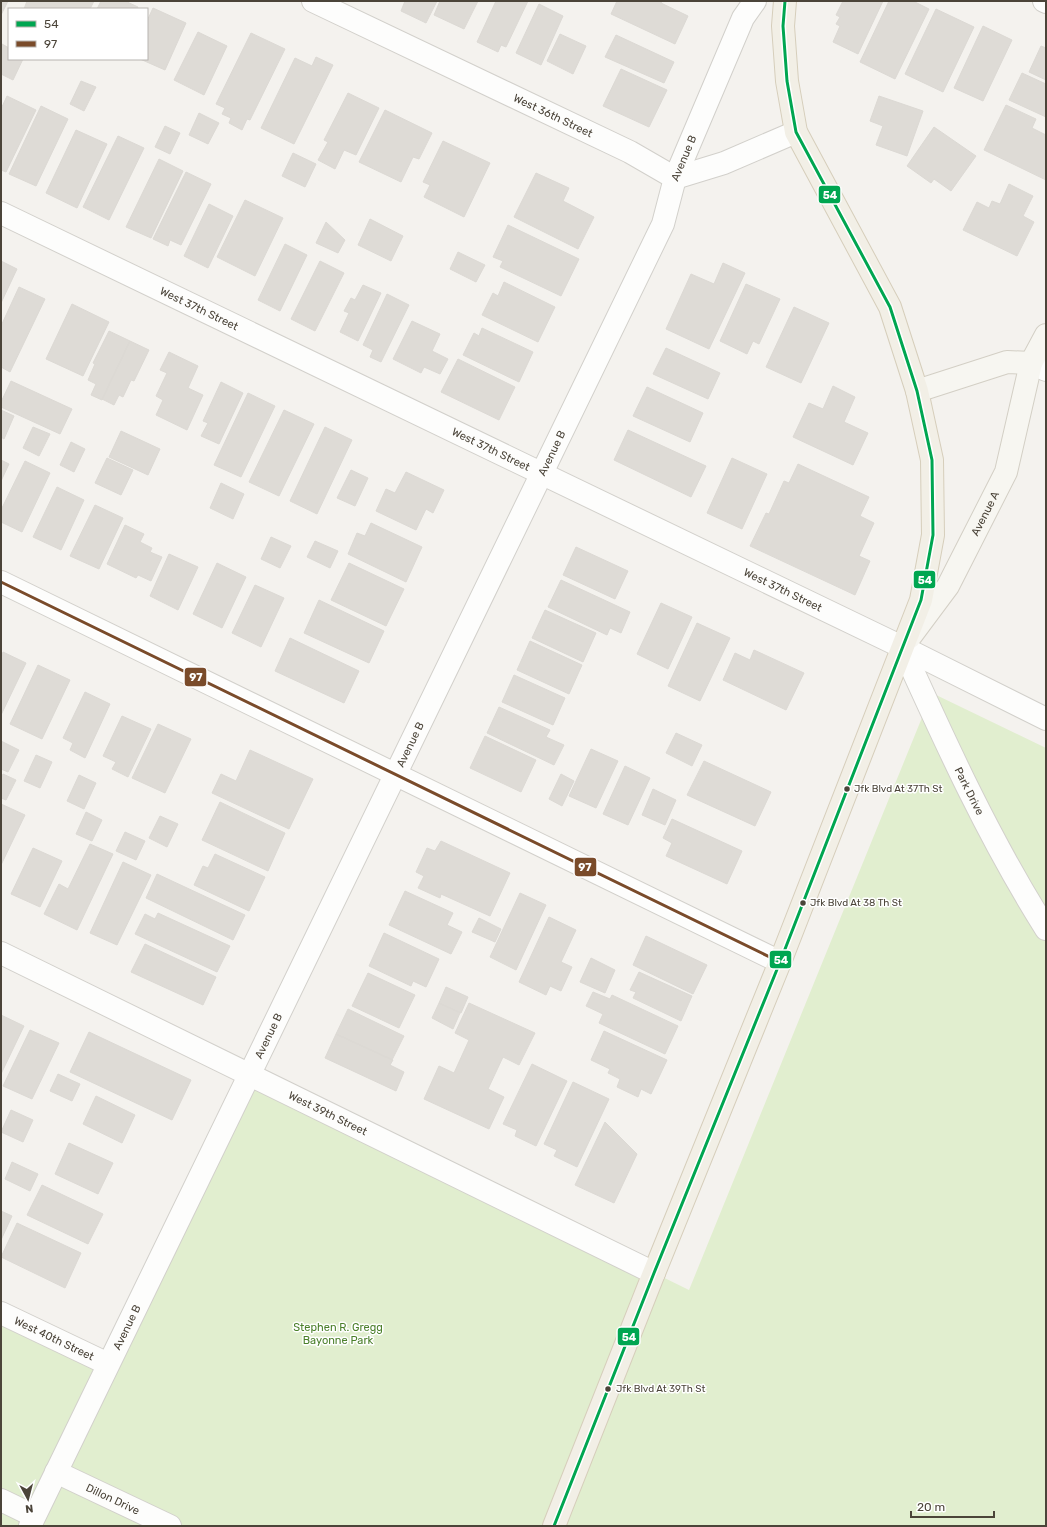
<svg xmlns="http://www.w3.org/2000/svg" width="1047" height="1527" font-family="Rubik,sans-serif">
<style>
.green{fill:#e1eecf}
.building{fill:#dedbd6;stroke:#dcd9d4}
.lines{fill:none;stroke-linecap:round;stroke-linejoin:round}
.street-casing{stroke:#d2d0cb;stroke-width:24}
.secondary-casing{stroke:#d3cfc5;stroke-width:24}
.primary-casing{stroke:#d6cebb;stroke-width:24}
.street{stroke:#fdfdfc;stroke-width:22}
.secondary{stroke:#f7f6f1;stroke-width:22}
.primary{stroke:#f2efe6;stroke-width:22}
.bus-1-casing{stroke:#fff;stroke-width:6}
.bus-2-casing{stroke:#fff;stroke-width:6}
.bus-1{stroke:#00a651;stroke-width:3}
.bus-2{stroke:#7a4b2a;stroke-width:3}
.bus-dot{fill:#4b4439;stroke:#fff;stroke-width:1.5}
.labels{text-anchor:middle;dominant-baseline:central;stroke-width:3;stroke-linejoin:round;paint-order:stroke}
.bus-label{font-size:10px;fill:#4b4439;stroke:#fff;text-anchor:start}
.street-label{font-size:11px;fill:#4b4439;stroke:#fff}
.park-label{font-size:11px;fill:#4a7f2a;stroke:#fff}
.line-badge{stroke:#fff;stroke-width:1.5}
.badge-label{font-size:11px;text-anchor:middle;font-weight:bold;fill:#fff}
</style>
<rect width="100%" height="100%" fill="#f4f2ee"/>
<path class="green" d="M 932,693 L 1046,748 L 1046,1526 L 1,1526 L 1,1312 L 108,1364 L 249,1074 L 689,1290 Z"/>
<path class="building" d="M 1,1 L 8,1 L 1,15 Z
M 27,1 L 94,1 L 90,9 L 24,9 Z
M 101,1 L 125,1 L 138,7 L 137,9 L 97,9 Z
M 405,1 L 437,1 L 426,23 L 401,11 Z
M 440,1 L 478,1 L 464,29 L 434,15 Z
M 496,1 L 528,1 L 506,47 L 501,45 L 498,52 L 477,42 Z
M 617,1 L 662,1 L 661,3 L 688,16 L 675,44 L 611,14 Z
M 843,1 L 883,1 L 858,54 L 833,42 L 840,26 L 836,24 L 840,17 L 836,15 Z
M 889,1 L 913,1 L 929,9 L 895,79 L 860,62 Z
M 539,4 L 563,16 L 541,65 L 516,53 Z
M 153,8 L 186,23 L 165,70 L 140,59 L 147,59 L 147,21 Z
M 936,9 L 974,27 L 943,92 L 905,74 Z
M 983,26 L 1012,40 L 983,101 L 954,88 Z
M 198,32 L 227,46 L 204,95 L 174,80 Z
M 251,33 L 285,49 L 250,120 L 247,119 L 242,130 L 229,123 L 231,118 L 222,114 L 225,108 L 216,104 Z
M 560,34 L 586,46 L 573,74 L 547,61 Z
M 616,35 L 674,62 L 664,83 L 605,57 Z
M 2,44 L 9,48 L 9,59 L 23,59 L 13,80 L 1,74 Z
M 1041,46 L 1046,48 L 1046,80 L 1029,72 Z
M 316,57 L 333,65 L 294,144 L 261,128 L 295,58 L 312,66 Z
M 621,69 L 667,90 L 649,127 L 603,106 Z
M 1022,73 L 1046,84 L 1046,117 L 1009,100 Z
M 81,81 L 96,87 L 84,111 L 70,104 Z
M 348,93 L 379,108 L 356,155 L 344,150 L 335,169 L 318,160 L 328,142 L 324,140 Z
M 7,96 L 36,110 L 6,172 L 1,170 L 1,109 Z
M 879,96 L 923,111 L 907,156 L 876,145 L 883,126 L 870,121 Z
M 1006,105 L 1036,119 L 1032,128 L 1046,135 L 1046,180 L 984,150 Z
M 41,106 L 68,119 L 36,186 L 9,174 Z
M 385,110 L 432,133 L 419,159 L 413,157 L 401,182 L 359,162 Z
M 199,113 L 219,123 L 208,144 L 189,135 Z
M 165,126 L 180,133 L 170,154 L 155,147 Z
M 934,127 L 976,156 L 951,191 L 934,179 L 931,183 L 907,166 Z
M 76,130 L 107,144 L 77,208 L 46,193 Z
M 118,136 L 144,148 L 109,220 L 83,207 Z
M 443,141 L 490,163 L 464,217 L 424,197 L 430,185 L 423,182 Z
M 293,153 L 316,164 L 305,187 L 282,176 Z
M 159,159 L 183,171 L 151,238 L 126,227 Z
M 186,172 L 211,184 L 181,245 L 170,240 L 168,246 L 153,239 Z
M 536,173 L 569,188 L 563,201 L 594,217 L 578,249 L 514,217 Z
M 1009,184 L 1033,196 L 1023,216 L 1034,222 L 1017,256 L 963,230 L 977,202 L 989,208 L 992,201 L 1000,204 Z
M 245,200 L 283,218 L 255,276 L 217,257 Z
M 209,204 L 233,216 L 208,268 L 184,256 Z
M 370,219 L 403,236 L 391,261 L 358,245 Z
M 326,222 L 345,240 L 338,253 L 316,243 Z
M 508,225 L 579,259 L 561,296 L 500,267 L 503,261 L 493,257 Z
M 285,244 L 307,255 L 280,311 L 258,300 Z
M 458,252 L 485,265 L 476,282 L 450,269 Z
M 1,261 L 17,269 L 1,303 Z
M 320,261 L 344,273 L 315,331 L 291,319 Z
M 723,263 L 745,273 L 709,349 L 666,329 L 691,274 L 714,284 Z
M 504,282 L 555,307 L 538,342 L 482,315 L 493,293 L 498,296 Z
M 746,284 L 780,299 L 759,344 L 753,341 L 747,354 L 720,341 Z
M 363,285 L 381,293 L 358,341 L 340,332 L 349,313 L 344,311 L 351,298 L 355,300 Z
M 19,287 L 45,299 L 10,372 L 1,367 L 1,326 Z
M 387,294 L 409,305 L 381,362 L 370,357 L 373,350 L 363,345 Z
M 72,304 L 109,322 L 83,376 L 46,359 Z
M 794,307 L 829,323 L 801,383 L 766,367 Z
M 412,321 L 440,334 L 432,351 L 448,359 L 440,374 L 424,367 L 421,373 L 393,359 Z
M 482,328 L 533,352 L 519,382 L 463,355 L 474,333 L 479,336 Z
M 109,331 L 130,341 L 102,400 L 91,395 L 96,384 L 88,380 L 95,364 L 93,363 Z
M 130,341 L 149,350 L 134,381 L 131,380 L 123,397 L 119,395 L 114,405 L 102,399 Z
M 666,348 L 720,373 L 708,399 L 653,374 Z
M 169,352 L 198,366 L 188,388 L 203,395 L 187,430 L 156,415 L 163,400 L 156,396 L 167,373 L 160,370 Z
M 458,359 L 515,387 L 499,420 L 441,392 Z
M 11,381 L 72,409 L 60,434 L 1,407 L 1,402 Z
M 221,382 L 243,393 L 219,444 L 201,436 L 208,423 L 203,421 Z
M 833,386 L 855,397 L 844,422 L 868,433 L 853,465 L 793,437 L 809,403 L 823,409 Z
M 647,387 L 703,413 L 690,442 L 633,416 Z
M 248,393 L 275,406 L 241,477 L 214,465 Z
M 1,410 L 14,416 L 4,439 L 1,437 Z
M 284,410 L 314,424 L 279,496 L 249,482 Z
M 33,427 L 50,434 L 39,456 L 23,448 Z
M 325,427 L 352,440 L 317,514 L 290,501 Z
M 628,430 L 706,466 L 691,497 L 614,460 Z
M 121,431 L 160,449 L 148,475 L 109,457 Z
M 71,442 L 85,449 L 74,472 L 60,465 Z
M 107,458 L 133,470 L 121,495 L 95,483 Z
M 732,458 L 767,474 L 742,529 L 707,513 Z
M 1,460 L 9,464 L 1,481 Z
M 25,461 L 50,473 L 22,532 L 1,522 L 1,510 Z
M 798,464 L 869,497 L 860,516 L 874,523 L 859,556 L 870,561 L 855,595 L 750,546 L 766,513 L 769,514 L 784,481 L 789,483 Z
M 351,470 L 368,478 L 355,506 L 337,498 Z
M 406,472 L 444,490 L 433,513 L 426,509 L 416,530 L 376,511 L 386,489 L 395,493 Z
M 221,483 L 244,494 L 233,519 L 210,508 Z
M 57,487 L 84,500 L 61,550 L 33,537 Z
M 95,505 L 123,518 L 99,569 L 70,556 Z
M 371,523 L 422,547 L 406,582 L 348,554 L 357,533 L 365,536 Z
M 125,525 L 144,534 L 140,542 L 152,548 L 150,552 L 162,557 L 151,581 L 138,575 L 136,578 L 107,564 Z
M 271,537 L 291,546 L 280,568 L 261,559 Z
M 315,541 L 338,551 L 330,568 L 307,557 Z
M 576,547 L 628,571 L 615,599 L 563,575 Z
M 169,554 L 198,567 L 178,610 L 150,596 Z
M 217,563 L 246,577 L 222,628 L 193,614 Z
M 349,563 L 404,589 L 386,626 L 331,600 Z
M 561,580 L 630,612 L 621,633 L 610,628 L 607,635 L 548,607 Z
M 255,585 L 284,598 L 261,647 L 232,633 Z
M 319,600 L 384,631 L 369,663 L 304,633 Z
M 661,603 L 692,617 L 668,669 L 637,654 Z
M 545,610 L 596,633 L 583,662 L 532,638 Z
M 697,623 L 730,638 L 700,701 L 668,686 Z
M 290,638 L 359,671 L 344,703 L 275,671 Z
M 530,641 L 582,665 L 569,694 L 517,670 Z
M 754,650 L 804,673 L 786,710 L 723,680 L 735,653 L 750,660 Z
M 3,652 L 26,663 L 1,715 L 1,657 Z
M 38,665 L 70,680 L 42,739 L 10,724 Z
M 514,675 L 565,698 L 553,725 L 502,702 Z
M 85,692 L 110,704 L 85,758 L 70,750 L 73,743 L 63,738 Z
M 499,707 L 550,730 L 546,737 L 564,745 L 554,765 L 487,733 Z
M 122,716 L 151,729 L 128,777 L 112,769 L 116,762 L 103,756 Z
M 158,724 L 191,739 L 165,793 L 132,778 Z
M 676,733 L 702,745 L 692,766 L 666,753 Z
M 485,736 L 536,760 L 521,792 L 470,768 Z
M 1,741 L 19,750 L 8,772 L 1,769 Z
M 591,749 L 618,761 L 596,808 L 569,796 Z
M 250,750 L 313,779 L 289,829 L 212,793 L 221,774 L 236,781 Z
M 36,755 L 52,762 L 40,788 L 24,781 Z
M 704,761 L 771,792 L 755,826 L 687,795 Z
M 625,766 L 650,778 L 628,825 L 603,814 Z
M 3,774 L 16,780 L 6,800 L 1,798 L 1,778 Z
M 561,774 L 574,781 L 562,806 L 549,799 Z
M 79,775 L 96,783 L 84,809 L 67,801 Z
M 653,789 L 676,800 L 665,825 L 642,815 Z
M 220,802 L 285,833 L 268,871 L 202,840 Z
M 1,804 L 25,815 L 1,865 Z
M 86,812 L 102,820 L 92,841 L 76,834 Z
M 160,816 L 178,824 L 167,847 L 149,838 Z
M 672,819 L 742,851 L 727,884 L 666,856 L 672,843 L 663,838 Z
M 125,832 L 145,841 L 136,860 L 116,851 Z
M 441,841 L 510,873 L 490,916 L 441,894 L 440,898 L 418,888 L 424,876 L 416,872 L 427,848 L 435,851 Z
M 90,844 L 113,854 L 77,930 L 44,914 L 59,884 L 68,889 Z
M 33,848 L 62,861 L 40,907 L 11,894 Z
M 215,854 L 265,877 L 249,911 L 194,885 L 203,866 L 208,868 Z
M 123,862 L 151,875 L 117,945 L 90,933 Z
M 157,874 L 245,915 L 233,940 L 146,898 Z
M 405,891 L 453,913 L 447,925 L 462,932 L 451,954 L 389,925 Z
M 520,893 L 546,905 L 516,970 L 490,957 Z
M 158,913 L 230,946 L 217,972 L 135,934 L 145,914 L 155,919 Z
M 549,917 L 576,930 L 561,962 L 572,967 L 561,991 L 550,986 L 546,995 L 519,982 Z
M 479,918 L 501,929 L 495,942 L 472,932 Z
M 384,933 L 439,959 L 426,987 L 413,981 L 411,986 L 369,966 Z
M 646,936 L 707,965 L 693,994 L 633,965 Z
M 145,944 L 216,977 L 203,1005 L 131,972 Z
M 591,958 L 615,970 L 605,993 L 580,982 Z
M 639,972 L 692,996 L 681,1021 L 633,998 L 636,992 L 630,990 Z
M 368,973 L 415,995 L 399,1028 L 352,1006 Z
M 446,987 L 468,997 L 461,1013 L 439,1003 Z
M 593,992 L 610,999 L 612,995 L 678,1026 L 665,1054 L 599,1023 L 603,1014 L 586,1006 Z
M 439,1003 L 460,1013 L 453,1029 L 432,1018 Z
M 469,1003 L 535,1033 L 519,1065 L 503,1057 L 488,1089 L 504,1097 L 489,1129 L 424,1099 L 439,1066 L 454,1073 L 469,1040 L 455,1033 Z
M 348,1009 L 404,1036 L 392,1060 L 336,1034 Z
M 1,1015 L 24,1026 L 1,1074 Z
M 30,1030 L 59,1043 L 32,1099 L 3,1086 Z
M 604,1031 L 667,1060 L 651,1094 L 641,1089 L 638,1097 L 617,1087 L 620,1079 L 608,1073 L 610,1069 L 591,1060 Z
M 89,1032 L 191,1080 L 172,1120 L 70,1072 Z
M 336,1034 L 393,1060 L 390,1065 L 404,1072 L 396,1091 L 325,1058 Z
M 532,1064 L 567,1081 L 536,1146 L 515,1136 L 517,1130 L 503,1124 Z
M 58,1074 L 80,1084 L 72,1101 L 50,1091 Z
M 573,1082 L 609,1099 L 577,1167 L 554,1156 L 557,1150 L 544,1144 Z
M 96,1096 L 135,1115 L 122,1143 L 83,1124 Z
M 11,1110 L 33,1120 L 23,1142 L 1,1132 Z
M 605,1122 L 637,1154 L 614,1203 L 575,1185 Z
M 69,1143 L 113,1163 L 98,1194 L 55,1174 Z
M 12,1162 L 38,1174 L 30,1191 L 5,1179 Z
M 42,1185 L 103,1214 L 88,1244 L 27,1215 Z
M 1,1211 L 12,1216 L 1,1240 Z
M 17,1223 L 81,1253 L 65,1288 L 1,1257 Z"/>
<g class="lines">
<defs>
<g id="street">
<path id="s1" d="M 313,1 L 630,152 L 675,178 L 724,163 L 796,132"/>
<path d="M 1044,1 L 1046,2"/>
<path id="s2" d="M 1,213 L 902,647 L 1046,719"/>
<path d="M 1031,363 L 1046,370"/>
<path d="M 1,582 L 780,962"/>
<path id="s3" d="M 902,647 C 946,744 989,839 1046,929"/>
<path id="s4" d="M 1,953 L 654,1273"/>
<path id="s5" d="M 1,1313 L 108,1364"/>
<path id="s6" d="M 56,1472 L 170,1526"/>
<path d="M 1,1500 L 34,1516"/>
<path id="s7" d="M 30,1526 L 663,224 L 675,178 L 743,18 L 755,1"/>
</g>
<g id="secondary">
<path d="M 917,391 L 1007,362 L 1031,363"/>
<path id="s8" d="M 910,637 L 948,586 L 1006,472 L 1031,363 L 1046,335"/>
</g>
<path id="primary" d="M 554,1526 L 654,1273 L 780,962 L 921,600 L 933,535 L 932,460 L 917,391 L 890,307 L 796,132 L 787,81 L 783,26 L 785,1"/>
</defs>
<use href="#street" class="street-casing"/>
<use href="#secondary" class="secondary-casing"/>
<use href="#primary" class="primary-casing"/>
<use href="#street" class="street"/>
<use href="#secondary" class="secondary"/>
<use href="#primary" class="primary"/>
<defs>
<path id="bus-1" d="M 554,1526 L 654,1273 L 780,962 L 921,600 L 933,535 L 932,460 L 917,391 L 890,307 L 796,132 L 787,81 L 783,26 L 785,1"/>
<path id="bus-2" d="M 1,582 L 780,962"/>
</defs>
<use href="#bus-1" class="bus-1-casing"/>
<use href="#bus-2" class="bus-2-casing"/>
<use href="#bus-1" class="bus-1"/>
<use href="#bus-2" class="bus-2"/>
</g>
<g class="bus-dot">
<circle cx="847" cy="789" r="3.5"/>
<circle cx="803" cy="903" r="3.5"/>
<circle cx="608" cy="1389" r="3.5"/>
</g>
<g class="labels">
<g class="bus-label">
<text x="854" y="789">Jfk Blvd At 37Th St</text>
<text x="810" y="903">Jfk Blvd At 38 Th St</text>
<text x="616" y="1389">Jfk Blvd At 39Th St</text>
</g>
<g class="street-label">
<text stroke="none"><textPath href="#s1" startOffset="266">West 36th Street</textPath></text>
<text stroke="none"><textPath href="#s7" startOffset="1517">Avenue B</textPath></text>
<text stroke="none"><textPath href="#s2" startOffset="220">West 37th Street</textPath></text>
<text stroke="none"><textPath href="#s2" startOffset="544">West 37th Street</textPath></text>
<text stroke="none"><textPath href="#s7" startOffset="1193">Avenue B</textPath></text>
<text stroke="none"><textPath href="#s8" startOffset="145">Avenue A</textPath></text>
<text stroke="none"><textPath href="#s2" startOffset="868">West 37th Street</textPath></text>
<text stroke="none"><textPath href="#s7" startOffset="869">Avenue B</textPath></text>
<text stroke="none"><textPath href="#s3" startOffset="159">Park Drive</textPath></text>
<text stroke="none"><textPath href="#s7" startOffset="545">Avenue B</textPath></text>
<text stroke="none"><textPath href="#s4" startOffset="364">West 39th Street</textPath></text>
<text stroke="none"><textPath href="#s7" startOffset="221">Avenue B</textPath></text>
<text stroke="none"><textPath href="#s5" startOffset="59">West 40th Street</textPath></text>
<text stroke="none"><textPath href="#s6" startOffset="63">Dillon Drive</textPath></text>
</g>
<g class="park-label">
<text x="338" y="1327">Stephen R. Gregg<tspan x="338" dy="13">Bayonne Park</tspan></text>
</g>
</g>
<g class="line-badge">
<rect x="818" y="185" width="23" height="19" rx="4" fill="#00a651"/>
<rect x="913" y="570" width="23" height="19" rx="4" fill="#00a651"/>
<rect x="184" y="667" width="23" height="20" rx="4" fill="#7a4b2a"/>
<rect x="574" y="857" width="23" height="20" rx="4" fill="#7a4b2a"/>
<rect x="769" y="950" width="23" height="19" rx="4" fill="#00a651"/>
<rect x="617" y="1327" width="23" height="19" rx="4" fill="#00a651"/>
</g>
<g class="badge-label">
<text x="830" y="199">54</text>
<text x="925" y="584">54</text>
<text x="196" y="681">97</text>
<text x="585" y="871">97</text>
<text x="781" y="964">54</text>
<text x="629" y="1341">54</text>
</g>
<rect width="1047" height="1527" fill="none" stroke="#4b4439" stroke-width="4"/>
<rect x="8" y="8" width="140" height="52" fill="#ffffff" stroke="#b7b4b0"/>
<rect x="16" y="21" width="20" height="6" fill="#00a651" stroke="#b7b4b0"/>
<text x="44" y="28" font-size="12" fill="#4b4439">54</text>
<rect x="16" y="41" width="20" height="6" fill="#7a4b2a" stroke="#b7b4b0"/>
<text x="44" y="48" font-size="12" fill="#4b4439">97</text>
<g transform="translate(28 1499) rotate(173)" stroke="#ffffff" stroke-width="3" paint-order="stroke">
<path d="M0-3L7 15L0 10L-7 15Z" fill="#4b4439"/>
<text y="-6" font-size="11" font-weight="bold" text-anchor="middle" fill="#4b4439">N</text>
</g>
<path d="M911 1511v6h83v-6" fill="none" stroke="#4b4439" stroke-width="2"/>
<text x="917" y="1511" font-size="12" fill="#4b4439" stroke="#ffffff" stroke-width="3" paint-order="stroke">20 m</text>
</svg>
